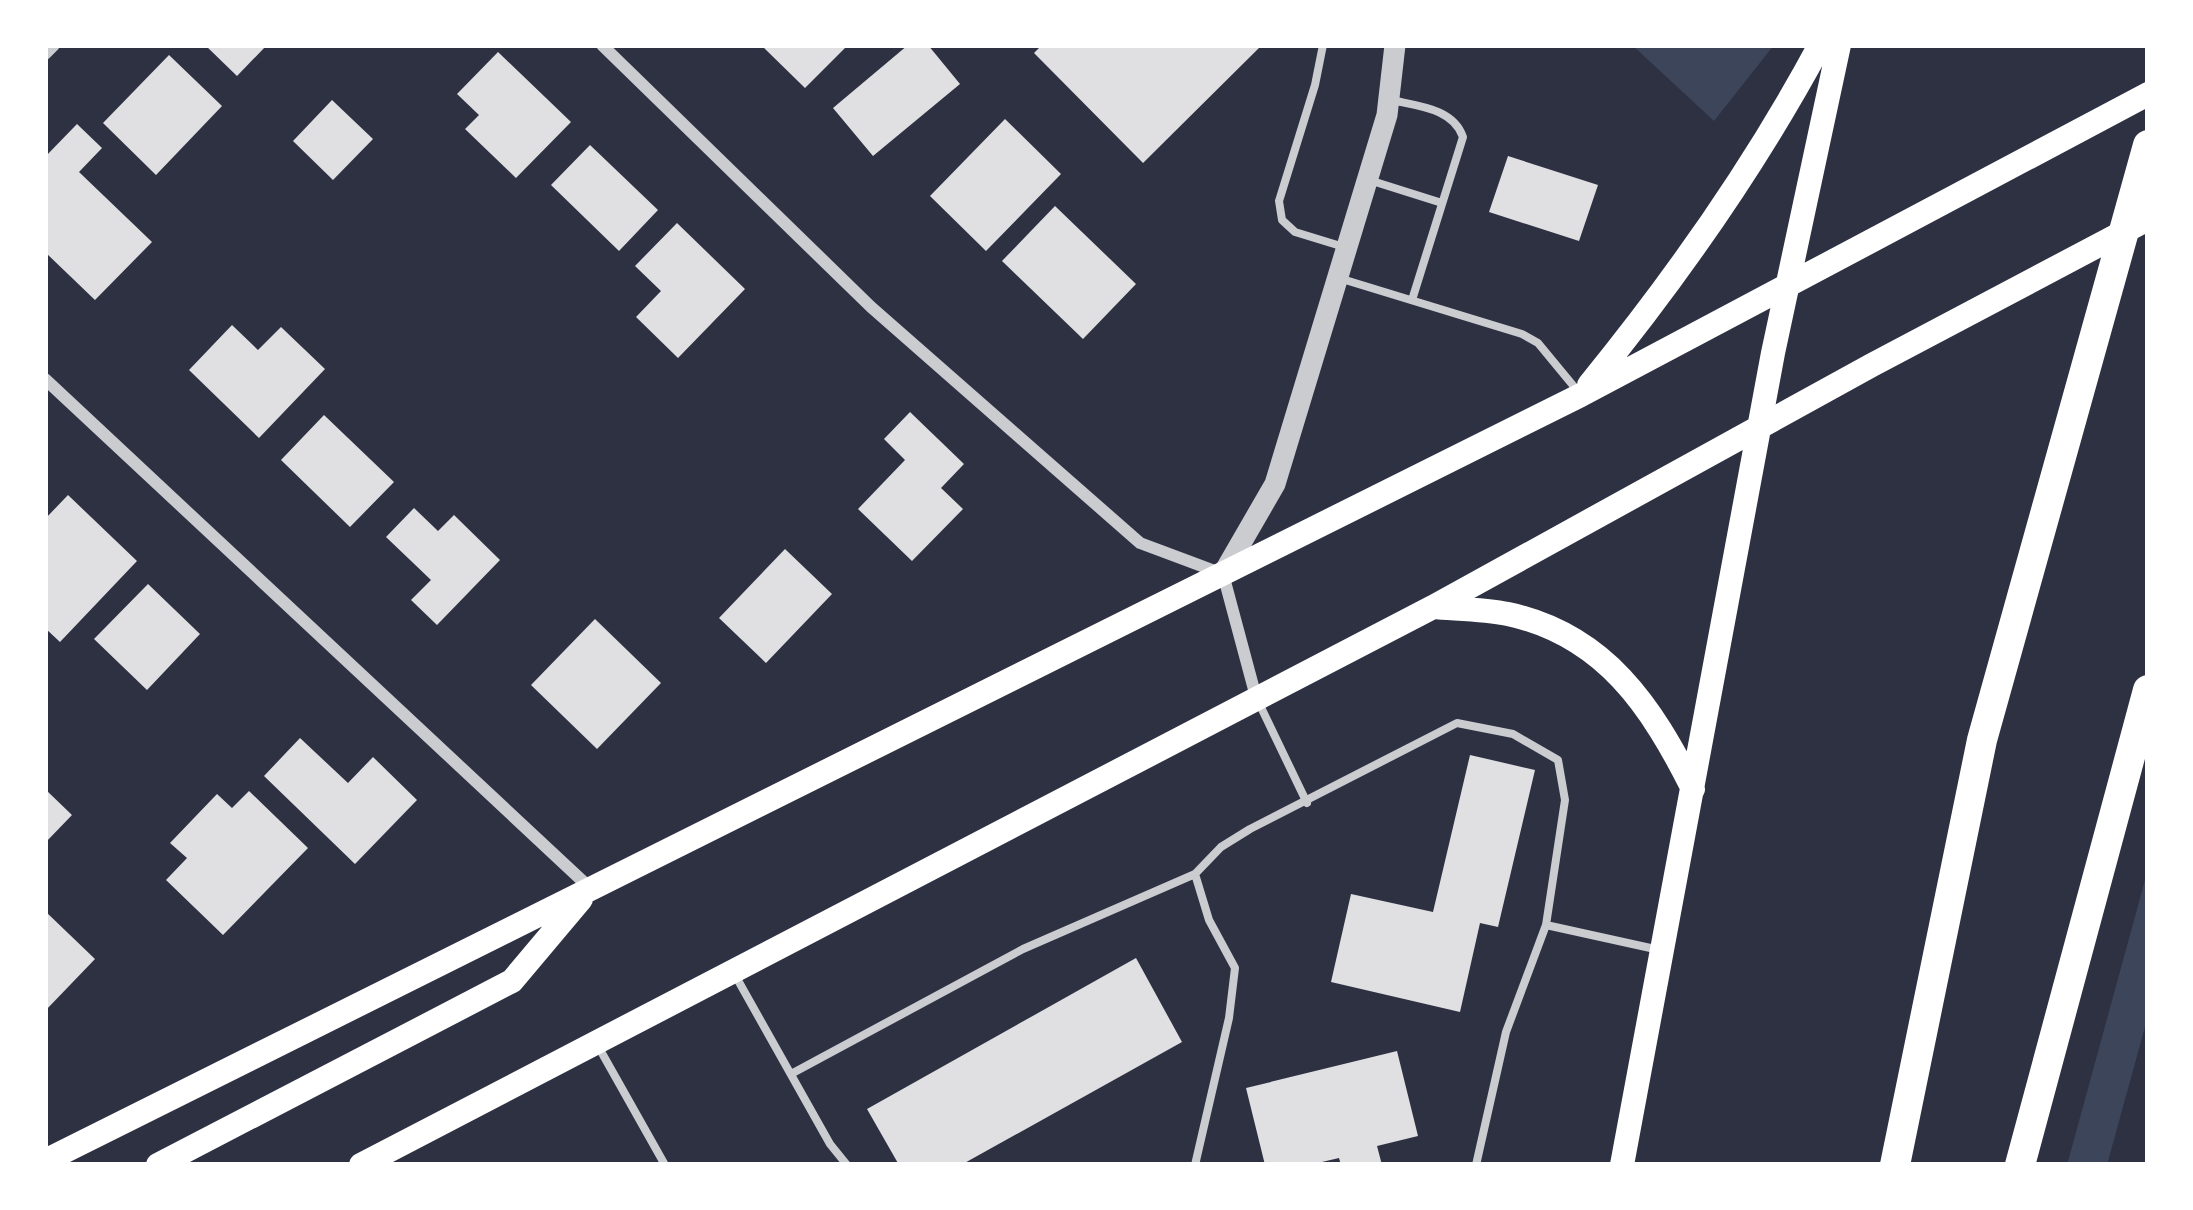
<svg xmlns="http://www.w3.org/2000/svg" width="2193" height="1210" font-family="'Nunito Sans',sans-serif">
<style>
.green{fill:#3c4559}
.building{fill:#e0e0e3}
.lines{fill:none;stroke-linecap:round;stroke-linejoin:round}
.service{stroke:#caccd0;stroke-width:8}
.minor{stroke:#caccd0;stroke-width:12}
.tertiary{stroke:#caccd0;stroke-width:21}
.secondary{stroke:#fff;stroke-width:24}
.motorway{stroke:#fff;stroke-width:30}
</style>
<rect width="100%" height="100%" fill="#2d3142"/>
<path class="green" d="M 1632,45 L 1774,45 L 1714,121 Z
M 2148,869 L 2148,1016 L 2107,1165 L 2067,1165 Z"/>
<path class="building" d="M 205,45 L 267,45 L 237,76 Z
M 761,45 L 848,45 L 805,88 Z
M 908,45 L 928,45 L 960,84 L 873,156 L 833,108 Z
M 1042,45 L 1262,45 L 1143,163 L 1034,53 Z
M 498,52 L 571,122 L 516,178 L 465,129 L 479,115 L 457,94 Z
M 169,55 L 222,106 L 156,175 L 103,123 Z
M 332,100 L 373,139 L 333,180 L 293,141 Z
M 1005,119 L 1061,174 L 986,251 L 930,196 Z
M 77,124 L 102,148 L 79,172 L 152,242 L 95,300 L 45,252 L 45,157 Z
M 590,145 L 658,210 L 619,251 L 551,185 Z
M 1508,156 L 1598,185 L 1579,241 L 1489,212 Z
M 1055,206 L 1136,284 L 1083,339 L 1002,261 Z
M 677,223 L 745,289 L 678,358 L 636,317 L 661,291 L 635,266 Z
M 232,325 L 258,350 L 281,327 L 325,369 L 259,438 L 189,370 Z
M 910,412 L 964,464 L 941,488 L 963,509 L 912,561 L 858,509 L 905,460 L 884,439 Z
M 324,415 L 394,482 L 350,527 L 281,460 Z
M 68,495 L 137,561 L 60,642 L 45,628 L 45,519 Z
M 414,508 L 438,531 L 454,515 L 500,560 L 437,625 L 411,600 L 431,580 L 386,537 Z
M 785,549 L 832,594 L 766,663 L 719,618 Z
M 148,584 L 200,634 L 147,690 L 94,639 Z
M 595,619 L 661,683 L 597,749 L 531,685 Z
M 300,738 L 348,783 L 373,757 L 417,800 L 355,864 L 264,776 Z
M 1470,755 L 1535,770 L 1498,927 L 1480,923 L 1460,1012 L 1331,982 L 1351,894 L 1433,912 Z
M 45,789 L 72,815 L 45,843 Z
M 249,791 L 308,848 L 223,935 L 166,880 L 187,858 L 170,843 L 217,794 L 232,808 Z
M 45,911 L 95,959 L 45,1011 Z
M 1136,958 L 1182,1042 L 961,1165 L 899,1165 L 867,1109 Z
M 1397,1051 L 1418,1136 L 1377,1146 L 1382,1165 L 1341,1165 L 1339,1158 L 1309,1165 L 1265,1165 L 1246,1088 Z"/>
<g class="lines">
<path class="service" d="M 1323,45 L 1315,85 L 1279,201 L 1282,220 L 1295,232 L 1344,247
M 1391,100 C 1417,106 1453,108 1463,137 L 1412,300
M 1369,180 L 1442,203
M 1342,279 L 1522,334 L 1538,343 L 1576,389
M 1258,701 L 1307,803
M 735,975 L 830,1144 L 847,1165
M 598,1046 L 665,1165
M 791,1074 L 1023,949 L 1195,874
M 1195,1165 L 1229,1018 L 1235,968 L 1209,920 L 1195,874 L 1221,847 L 1250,829 L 1457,723 L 1513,734 L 1558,760 L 1565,800 L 1546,925 L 1655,949
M 1476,1165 L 1506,1032 L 1546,925"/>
<path class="minor" d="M 602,45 L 871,307 L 1140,543 L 1223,574 L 1256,697
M 45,54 L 54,45
M 45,379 L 590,888"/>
<path class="tertiary" d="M 1223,574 L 1275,484 L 1387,115 L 1395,45"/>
<path class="secondary" d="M 1589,385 C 1677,277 1754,168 1820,45
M 1433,607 C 1457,609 1484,609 1508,614 C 1605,635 1652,707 1693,789
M 45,1161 L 1581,395 L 2148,94
M 158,1165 L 512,981 L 581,899
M 361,1165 L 1433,607 L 1872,365 L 2148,219
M 1622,1165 L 1773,353 L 1839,45"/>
<path class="motorway" d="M 1895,1165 L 1982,740 L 2148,145
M 2020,1165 L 2148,690"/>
</g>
<rect width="2193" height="1210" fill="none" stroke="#ffffff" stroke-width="96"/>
</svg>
